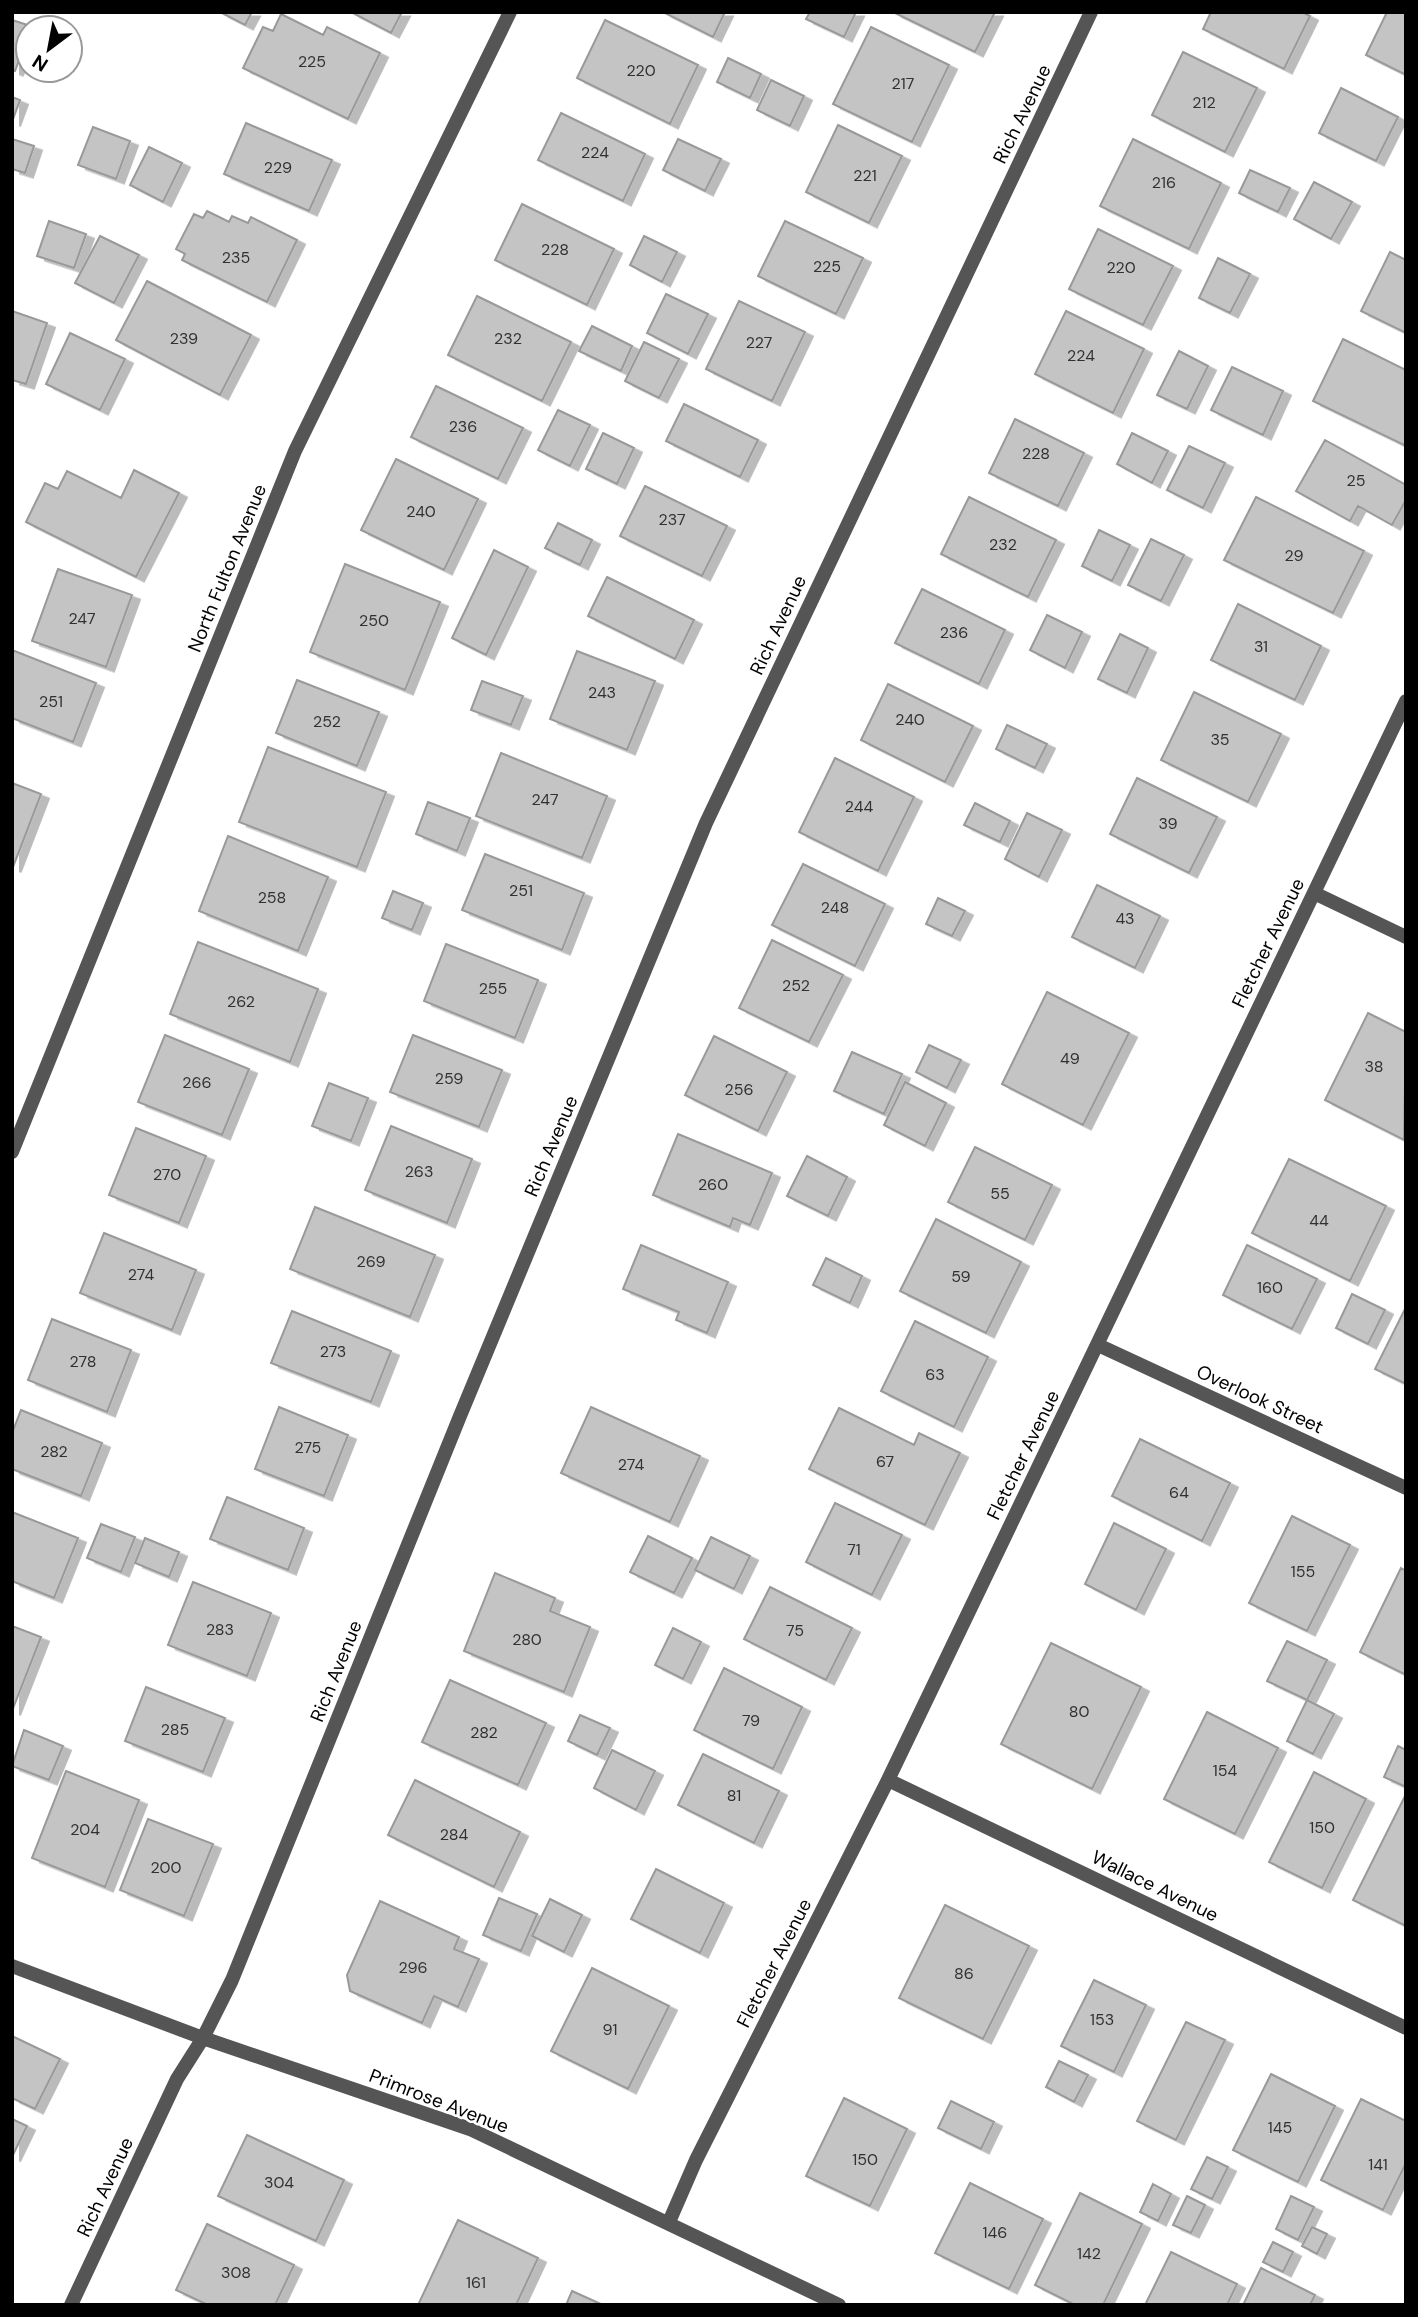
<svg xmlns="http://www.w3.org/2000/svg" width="1418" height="2317" font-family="'DM Sans',sans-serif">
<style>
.building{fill:#c4c4c4;stroke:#999;stroke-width:2;filter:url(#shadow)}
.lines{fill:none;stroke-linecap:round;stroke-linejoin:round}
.street{stroke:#555;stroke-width:14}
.labels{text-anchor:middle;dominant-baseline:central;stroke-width:5;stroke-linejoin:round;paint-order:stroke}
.number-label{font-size:16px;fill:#313131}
.street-label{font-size:19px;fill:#000;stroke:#fff}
</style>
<defs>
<filter id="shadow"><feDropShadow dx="8" dy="4.5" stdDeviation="0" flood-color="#0004"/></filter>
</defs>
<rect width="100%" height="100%" fill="#fff"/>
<path class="building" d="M 220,12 L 252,12 L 245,25 Z
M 351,12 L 402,12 L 391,33 Z
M 663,12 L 725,12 L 713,37 Z
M 810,12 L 856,12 L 844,37 L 806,19 Z
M 893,12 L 995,12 L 975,52 Z
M 1211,12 L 1302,12 L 1310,16 L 1284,69 L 1203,29 Z
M 1387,12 L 1406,12 L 1406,75 L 1366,55 Z
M 281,14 L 323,35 L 327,27 L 380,53 L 348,119 L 243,68 L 263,27 L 273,31 Z
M 12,20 L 31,26 L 28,28 L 28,51 L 23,50 L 15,71 L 12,70 Z
M 605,20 L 698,65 L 670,124 L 577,78 Z
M 871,27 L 949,65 L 912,142 L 833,104 Z
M 1183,52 L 1257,88 L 1225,152 L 1152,115 Z
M 728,58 L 761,74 L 750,98 L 717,82 Z
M 771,80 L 804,96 L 790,126 L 757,110 Z
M 1341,88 L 1398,117 L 1376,161 L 1319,133 Z
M 12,97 L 20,100 L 12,122 Z
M 561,113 L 645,154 L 623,201 L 538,160 Z
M 246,123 L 332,160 L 309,211 L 224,174 Z
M 838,125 L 902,156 L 869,223 L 806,192 Z
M 93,127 L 130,141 L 116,179 L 78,165 Z
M 12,139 L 34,146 L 25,173 L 12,169 Z
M 678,139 L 721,159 L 705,191 L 663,170 Z
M 1133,139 L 1221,183 L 1189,249 L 1100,206 Z
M 149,147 L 182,163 L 163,202 L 130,185 Z
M 1250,170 L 1290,188 L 1278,212 L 1239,193 Z
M 1314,182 L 1352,202 L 1331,239 L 1294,219 Z
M 522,204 L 614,249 L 587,305 L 495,260 Z
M 207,211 L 229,222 L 232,216 L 248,223 L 251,217 L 297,240 L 267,302 L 182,260 L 185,254 L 176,249 L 194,214 L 203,218 Z
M 49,221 L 86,234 L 74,268 L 37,256 Z
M 785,221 L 863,258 L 836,314 L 758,276 Z
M 1098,229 L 1173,266 L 1143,325 L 1069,289 Z
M 100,236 L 139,255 L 114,303 L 75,283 Z
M 644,236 L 677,252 L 662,282 L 630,265 Z
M 1390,252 L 1406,260 L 1406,333 L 1361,311 Z
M 1218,258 L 1250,274 L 1230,313 L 1199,298 Z
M 147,281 L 251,335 L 220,395 L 116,340 Z
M 666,294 L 708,314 L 688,354 L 647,333 Z
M 477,296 L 571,342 L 542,401 L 448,355 Z
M 739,301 L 805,332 L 772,401 L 706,369 Z
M 12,311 L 47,323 L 26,384 L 12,380 Z
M 1066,311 L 1144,349 L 1113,413 L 1035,374 Z
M 592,326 L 632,346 L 621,371 L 579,351 Z
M 70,333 L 125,359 L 100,410 L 46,384 Z
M 1343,339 L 1406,370 L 1406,446 L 1313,401 Z
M 644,342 L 679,359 L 659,398 L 625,381 Z
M 1179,351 L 1208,366 L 1187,409 L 1157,395 Z
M 1232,367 L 1283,391 L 1263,435 L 1211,410 Z
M 436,386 L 523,428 L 498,479 L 411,437 Z
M 684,404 L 758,440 L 740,477 L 666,441 Z
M 558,410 L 590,425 L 570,466 L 538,450 Z
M 1015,419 L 1084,453 L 1058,506 L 989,473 Z
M 603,433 L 634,448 L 617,484 L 586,469 Z
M 1132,433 L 1168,451 L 1152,483 L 1117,464 Z
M 1325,440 L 1406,485 L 1406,500 L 1392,525 L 1358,506 L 1350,521 L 1296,491 Z
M 1189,446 L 1225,463 L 1203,508 L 1167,490 Z
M 396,459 L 478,499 L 444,570 L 361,530 Z
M 134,470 L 179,493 L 136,577 L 26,522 L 45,483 L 58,489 L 67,471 L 121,498 Z
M 645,486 L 727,526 L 702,576 L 620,536 Z
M 969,497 L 1056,540 L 1028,597 L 941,554 Z
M 1256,497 L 1364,551 L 1333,613 L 1224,560 Z
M 558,523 L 592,540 L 580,565 L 545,548 Z
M 1099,530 L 1130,545 L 1112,581 L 1082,566 Z
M 1151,539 L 1184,555 L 1161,601 L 1128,585 Z
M 494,550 L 528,567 L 486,655 L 452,638 Z
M 345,564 L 440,602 L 405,690 L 310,652 Z
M 58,569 L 132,595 L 106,667 L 32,641 Z
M 607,577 L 694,620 L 675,659 L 588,616 Z
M 922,589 L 1005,630 L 979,684 L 895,643 Z
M 1238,604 L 1321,646 L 1295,700 L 1211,660 Z
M 1047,615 L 1082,632 L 1065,668 L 1030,650 Z
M 1120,634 L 1148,648 L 1127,693 L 1098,679 Z
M 12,650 L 96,683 L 73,742 L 12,718 Z
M 577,651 L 655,681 L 627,750 L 550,719 Z
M 297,680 L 379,712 L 357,766 L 276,733 Z
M 482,681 L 523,696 L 511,725 L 471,710 Z
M 888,684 L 973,726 L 945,782 L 861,740 Z
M 1194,692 L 1281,734 L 1248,802 L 1161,760 Z
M 1007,725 L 1047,744 L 1035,768 L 996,749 Z
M 268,747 L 386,792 L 357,867 L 239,822 Z
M 501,753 L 607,796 L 582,858 L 476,816 Z
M 835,758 L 914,797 L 878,871 L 799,832 Z
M 1137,778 L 1217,817 L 1189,873 L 1110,834 Z
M 12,783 L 41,794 L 13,867 L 12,867 Z
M 428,802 L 470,818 L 457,851 L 416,834 Z
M 975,803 L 1010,821 L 1000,842 L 964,825 Z
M 1027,813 L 1062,830 L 1039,877 L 1005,859 Z
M 228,836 L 328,877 L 298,951 L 199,911 Z
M 485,854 L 584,893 L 562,950 L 462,910 Z
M 803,864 L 885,904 L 855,966 L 772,925 Z
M 1097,885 L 1160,916 L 1135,968 L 1072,937 Z
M 393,891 L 423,903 L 412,930 L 382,918 Z
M 938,898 L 965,911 L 952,936 L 926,924 Z
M 772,940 L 843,975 L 809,1042 L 739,1008 Z
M 198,942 L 318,989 L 290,1062 L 170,1014 Z
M 446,944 L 538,980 L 515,1038 L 424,1001 Z
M 1047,992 L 1129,1033 L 1083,1125 L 1002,1084 Z
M 1368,1013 L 1406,1032 L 1404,1140 L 1325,1100 Z
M 165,1035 L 249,1069 L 222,1135 L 138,1102 Z
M 413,1035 L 502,1070 L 479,1127 L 390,1092 Z
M 714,1036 L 787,1072 L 758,1131 L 685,1095 Z
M 929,1045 L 961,1060 L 947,1088 L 916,1072 Z
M 852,1052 L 902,1074 L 884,1114 L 834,1091 Z
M 905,1082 L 946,1103 L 925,1146 L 884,1125 Z
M 329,1083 L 368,1098 L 351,1141 L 312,1126 Z
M 391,1126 L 472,1159 L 447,1223 L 365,1190 Z
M 136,1128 L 206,1156 L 179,1223 L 109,1195 Z
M 678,1134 L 772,1173 L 750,1225 L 733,1218 L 730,1227 L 653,1195 Z
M 975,1147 L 1052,1185 L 1025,1240 L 948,1202 Z
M 807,1156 L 847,1177 L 828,1216 L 787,1196 Z
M 1289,1159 L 1386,1206 L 1350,1281 L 1252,1233 Z
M 315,1207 L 435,1255 L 410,1317 L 290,1269 Z
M 936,1219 L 1021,1262 L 986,1333 L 900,1291 Z
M 104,1233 L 196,1270 L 172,1330 L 80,1293 Z
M 641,1245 L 728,1282 L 707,1333 L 676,1320 L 679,1312 L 623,1289 Z
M 1247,1245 L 1317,1279 L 1292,1329 L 1223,1295 Z
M 826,1258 L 862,1276 L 850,1303 L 813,1285 Z
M 1352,1294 L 1385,1310 L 1368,1344 L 1336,1328 Z
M 1406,1307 L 1406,1384 L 1375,1369 Z
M 292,1311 L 391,1351 L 371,1402 L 271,1363 Z
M 52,1319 L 131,1350 L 107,1412 L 28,1380 Z
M 915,1321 L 988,1357 L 954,1427 L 881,1391 Z
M 279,1407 L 348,1435 L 324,1496 L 255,1469 Z
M 591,1407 L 700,1456 L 670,1522 L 561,1473 Z
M 839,1408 L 914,1445 L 919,1433 L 960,1453 L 925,1525 L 809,1469 Z
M 21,1410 L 102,1443 L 81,1496 L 12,1469 L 12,1433 Z
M 1140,1439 L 1230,1483 L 1202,1541 L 1112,1496 Z
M 227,1497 L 304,1528 L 288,1570 L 210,1539 Z
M 835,1503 L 902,1535 L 872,1595 L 806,1562 Z
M 12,1512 L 78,1538 L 54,1598 L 12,1581 Z
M 1292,1516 L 1350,1545 L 1307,1631 L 1249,1603 Z
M 1114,1523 L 1166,1549 L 1136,1610 L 1085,1584 Z
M 101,1524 L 135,1537 L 121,1572 L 87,1558 Z
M 648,1536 L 692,1558 L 674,1593 L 630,1572 Z
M 711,1537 L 750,1556 L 734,1589 L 695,1570 Z
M 145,1538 L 179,1552 L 169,1577 L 135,1563 Z
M 1401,1568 L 1406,1571 L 1406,1675 L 1360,1652 Z
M 495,1573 L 555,1598 L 550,1611 L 590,1627 L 564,1692 L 464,1651 Z
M 193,1582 L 271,1613 L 247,1676 L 168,1645 Z
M 770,1587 L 852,1628 L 826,1680 L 744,1639 Z
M 12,1626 L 41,1637 L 12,1711 Z
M 673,1628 L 701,1642 L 683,1679 L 655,1665 Z
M 1287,1641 L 1327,1660 L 1307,1700 L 1267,1681 Z
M 1051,1643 L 1141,1687 L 1092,1789 L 1001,1744 Z
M 724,1668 L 802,1707 L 773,1769 L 694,1730 Z
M 450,1680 L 546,1723 L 518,1785 L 422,1742 Z
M 146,1687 L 225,1718 L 203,1772 L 125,1741 Z
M 1307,1700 L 1334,1714 L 1313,1754 L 1287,1741 Z
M 1207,1712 L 1278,1748 L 1235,1834 L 1164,1799 Z
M 580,1715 L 610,1728 L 597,1755 L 568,1741 Z
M 24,1730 L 63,1746 L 49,1780 L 12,1766 Z
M 1398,1746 L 1406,1750 L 1406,1787 L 1384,1777 Z
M 612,1750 L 655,1771 L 636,1810 L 594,1788 Z
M 703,1754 L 779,1791 L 754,1843 L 678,1805 Z
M 66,1771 L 139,1800 L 105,1887 L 32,1858 Z
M 1314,1772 L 1366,1799 L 1322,1888 L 1269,1862 Z
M 415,1780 L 520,1832 L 494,1887 L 388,1835 Z
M 1406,1794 L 1406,1926 L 1353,1900 Z
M 148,1819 L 213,1844 L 184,1916 L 120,1890 Z
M 656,1869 L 724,1903 L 700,1953 L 631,1919 Z
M 499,1898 L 537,1914 L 521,1951 L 483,1935 Z
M 550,1899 L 582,1915 L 564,1952 L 532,1936 Z
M 380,1901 L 459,1937 L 454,1949 L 479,1959 L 458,2007 L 434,1996 L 422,2023 L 350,1991 L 347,1975 Z
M 945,1905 L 1029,1946 L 983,2039 L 899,1998 Z
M 592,1968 L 669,2006 L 628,2089 L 551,2051 Z
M 1094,1980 L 1146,2005 L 1114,2072 L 1061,2046 Z
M 1186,2022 L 1225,2040 L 1176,2140 L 1137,2121 Z
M 12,2036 L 60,2059 L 35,2109 L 12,2098 Z
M 1059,2061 L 1088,2075 L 1074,2102 L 1046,2087 Z
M 1271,2074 L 1335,2106 L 1298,2182 L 1233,2150 Z
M 844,2098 L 907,2129 L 870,2206 L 806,2176 Z
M 1361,2099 L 1406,2121 L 1406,2163 L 1383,2210 L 1321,2180 Z
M 951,2101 L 994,2122 L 981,2149 L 938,2128 Z
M 12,2119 L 27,2126 L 12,2157 Z
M 247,2135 L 344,2180 L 316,2241 L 218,2196 Z
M 1207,2157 L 1228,2167 L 1212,2199 L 1191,2189 Z
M 970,2183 L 1043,2219 L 1009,2289 L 935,2253 Z
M 1153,2184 L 1171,2194 L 1158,2221 L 1140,2212 Z
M 1080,2193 L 1142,2224 L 1103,2305 L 1075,2305 L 1035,2285 Z
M 1187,2196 L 1205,2205 L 1191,2233 L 1173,2225 Z
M 1291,2196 L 1314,2207 L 1298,2240 L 1276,2229 Z
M 458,2220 L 538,2258 L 516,2305 L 418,2305 Z
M 207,2224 L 294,2265 L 275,2305 L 208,2305 L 176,2290 Z
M 1312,2227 L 1327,2234 L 1317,2254 L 1302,2246 Z
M 1273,2242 L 1293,2252 L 1283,2272 L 1263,2262 Z
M 1171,2252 L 1237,2284 L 1227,2305 L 1145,2305 Z
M 1261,2268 L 1315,2295 L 1310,2305 L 1243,2305 Z
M 572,2291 L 603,2305 L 566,2305 Z"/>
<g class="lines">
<path class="street" d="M 1314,893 L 1406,937
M 12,1152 L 295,451 L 510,12
M 1098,1345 L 1406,1488
M 888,1780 L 1406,2028
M 12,1966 L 203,2038 L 470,2129 L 839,2305
M 669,2222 L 696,2160 L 888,1780 L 1406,701
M 71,2305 L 177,2079 L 203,2038 L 232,1980 L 460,1416 L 706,823 L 1091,12"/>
</g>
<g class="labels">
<g class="number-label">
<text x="312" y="61">225</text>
<text x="641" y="70">220</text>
<text x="903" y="83">217</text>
<text x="1204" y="102">212</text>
<text x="595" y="152">224</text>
<text x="278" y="167">229</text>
<text x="865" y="175">221</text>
<text x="1164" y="182">216</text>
<text x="555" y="249">228</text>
<text x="236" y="257">235</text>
<text x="827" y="266">225</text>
<text x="1121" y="267">220</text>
<text x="184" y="338">239</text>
<text x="508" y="338">232</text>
<text x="759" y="342">227</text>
<text x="1081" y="355">224</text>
<text x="463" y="426">236</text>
<text x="1036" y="453">228</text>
<text x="1356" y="480">25</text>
<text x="421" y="511">240</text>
<text x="672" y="519">237</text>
<text x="1003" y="544">232</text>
<text x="1294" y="555">29</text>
<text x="82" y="618">247</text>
<text x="374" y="620">250</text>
<text x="954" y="632">236</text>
<text x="1261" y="646">31</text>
<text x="602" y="692">243</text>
<text x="51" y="701">251</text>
<text x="910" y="719">240</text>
<text x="327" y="721">252</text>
<text x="1220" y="739">35</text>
<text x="545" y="799">247</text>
<text x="859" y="806">244</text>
<text x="1168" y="823">39</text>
<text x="521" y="890">251</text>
<text x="272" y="897">258</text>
<text x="835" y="907">248</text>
<text x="1125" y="918">43</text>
<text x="796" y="985">252</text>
<text x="493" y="988">255</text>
<text x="241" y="1001">262</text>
<text x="1070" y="1058">49</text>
<text x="1374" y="1066">38</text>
<text x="449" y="1078">259</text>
<text x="197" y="1082">266</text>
<text x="739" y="1089">256</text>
<text x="419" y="1171">263</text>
<text x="167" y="1174">270</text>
<text x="713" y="1184">260</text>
<text x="1000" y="1193">55</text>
<text x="1319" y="1220">44</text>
<text x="371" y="1261">269</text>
<text x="141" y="1274">274</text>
<text x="961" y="1276">59</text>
<text x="1270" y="1287">160</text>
<text x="333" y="1351">273</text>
<text x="83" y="1361">278</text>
<text x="935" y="1374">63</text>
<text x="308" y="1447">275</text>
<text x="54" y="1451">282</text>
<text x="885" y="1461">67</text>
<text x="631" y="1464">274</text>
<text x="1179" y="1492">64</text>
<text x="854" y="1549">71</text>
<text x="1303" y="1571">155</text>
<text x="220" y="1629">283</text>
<text x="795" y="1630">75</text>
<text x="527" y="1639">280</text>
<text x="1079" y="1711">80</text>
<text x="751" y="1720">79</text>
<text x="175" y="1729">285</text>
<text x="484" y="1732">282</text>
<text x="1225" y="1770">154</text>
<text x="734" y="1795">81</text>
<text x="1322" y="1827">150</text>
<text x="85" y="1829">204</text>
<text x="454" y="1834">284</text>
<text x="166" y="1867">200</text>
<text x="413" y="1967">296</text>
<text x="964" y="1973">86</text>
<text x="1102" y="2019">153</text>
<text x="610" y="2029">91</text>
<text x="1280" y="2127">145</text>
<text x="865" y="2159">150</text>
<text x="1378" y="2164">141</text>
<text x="279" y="2182">304</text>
<text x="995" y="2232">146</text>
<text x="1089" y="2253">142</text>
<text x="236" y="2272">308</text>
<text x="476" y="2282">161</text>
</g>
<g class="street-label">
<text transform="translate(1022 114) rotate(-64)">Rich Avenue</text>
<text transform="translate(227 568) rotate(-68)">North Fulton Avenue</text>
<text transform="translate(778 625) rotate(-65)">Rich Avenue</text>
<text transform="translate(1268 943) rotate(-64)">Fletcher Avenue</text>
<text transform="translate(551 1146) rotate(-67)">Rich Avenue</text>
<text transform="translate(1260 1399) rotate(25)">Overlook Street</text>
<text transform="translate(1023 1455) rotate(-64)">Fletcher Avenue</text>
<text transform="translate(336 1671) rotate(-68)">Rich Avenue</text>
<text transform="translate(1155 1886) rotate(26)">Wallace Avenue</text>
<text transform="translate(774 1963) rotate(-63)">Fletcher Avenue</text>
<text transform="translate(439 2101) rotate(21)">Primrose Avenue</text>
<text transform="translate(105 2187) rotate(-65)">Rich Avenue</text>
</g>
</g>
<rect width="1418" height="2317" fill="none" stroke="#000000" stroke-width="28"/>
<g transform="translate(49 49) rotate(212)"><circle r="33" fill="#ffffff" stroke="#999999" stroke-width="2"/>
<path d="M0-5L12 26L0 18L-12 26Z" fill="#000000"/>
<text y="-10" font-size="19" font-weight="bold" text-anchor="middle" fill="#000000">N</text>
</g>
</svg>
